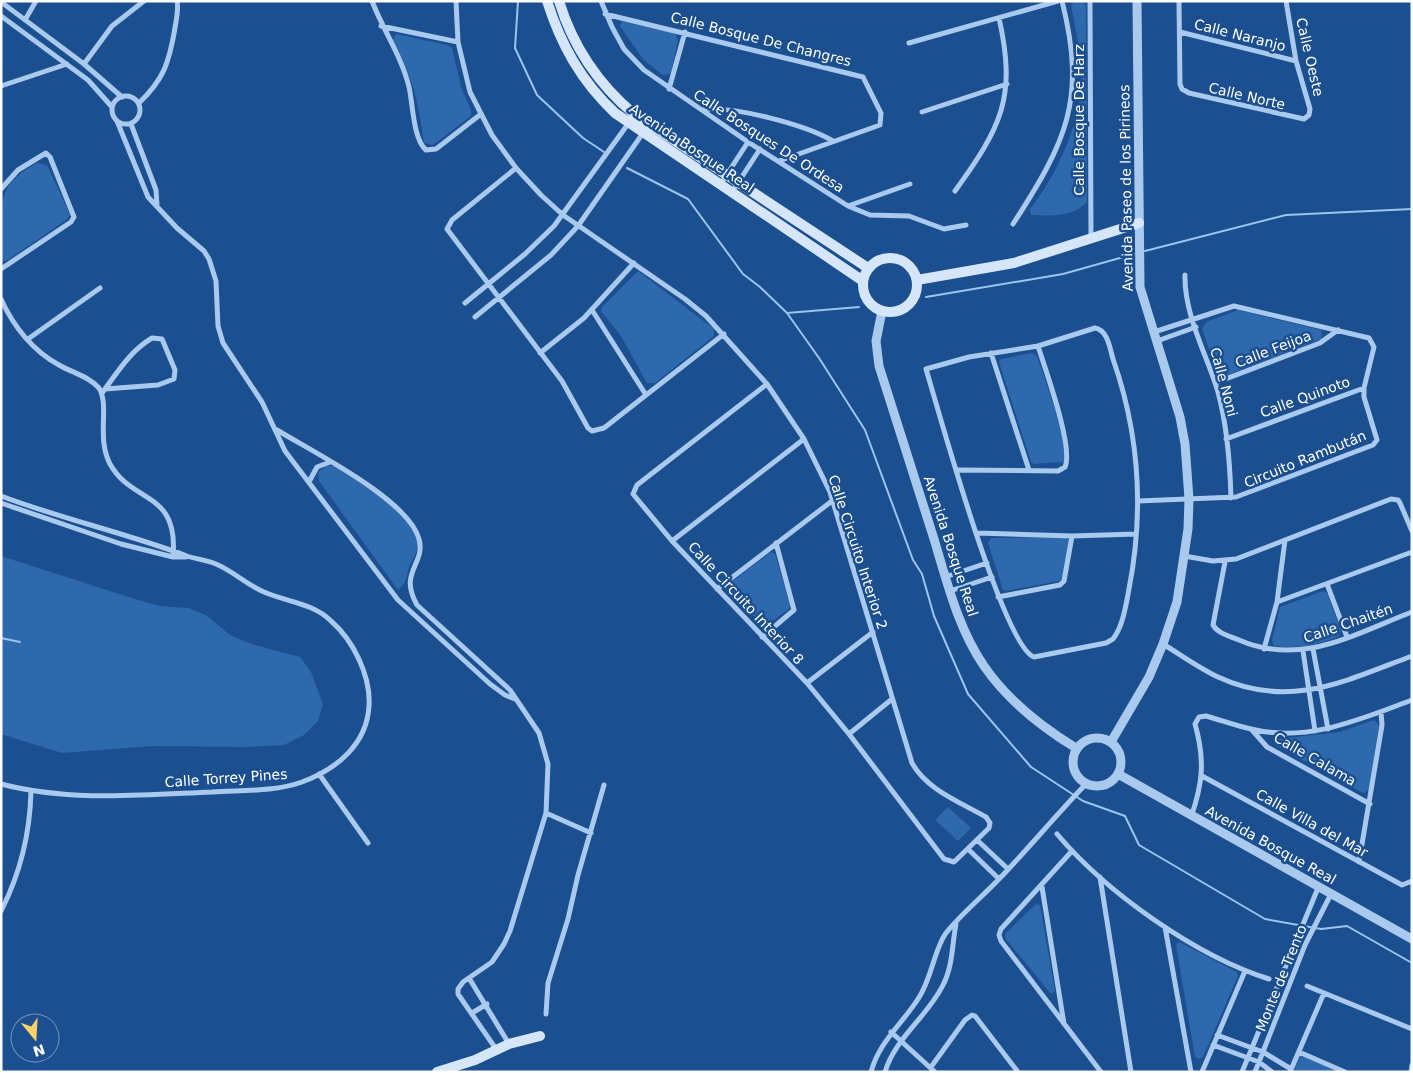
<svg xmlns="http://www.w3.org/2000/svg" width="1413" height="1073" font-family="'DejaVu Sans',sans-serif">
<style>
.green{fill:#2e69ad}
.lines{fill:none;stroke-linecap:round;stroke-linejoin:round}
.stream{stroke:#9cc4f0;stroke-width:2}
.minor{stroke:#a9c9ee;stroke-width:5}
.tertiary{stroke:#a9c9ee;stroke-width:9}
.secondary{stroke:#d6e6fa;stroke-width:10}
.labels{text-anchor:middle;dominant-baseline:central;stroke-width:5;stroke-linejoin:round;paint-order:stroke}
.street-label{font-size:14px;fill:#fff;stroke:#1b4f8f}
</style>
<rect width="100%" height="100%" fill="#1b4f8f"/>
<path class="green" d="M 1075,1 L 1085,3 L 1086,8 L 1087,202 C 1074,217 1050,216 1031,215 L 1030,209 C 1054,179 1076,132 1081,93 C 1084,64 1076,33 1071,5 Z
M 622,21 L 675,33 L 678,40 L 671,73 L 664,76 L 643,59 L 620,26 Z
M 396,34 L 447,45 L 452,48 L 461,87 L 471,110 L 471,116 L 433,145 L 424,143 C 418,100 413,79 393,40 Z
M 37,163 L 47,165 L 70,215 L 66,220 L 8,260 L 2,262 C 0,253 1,240 1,231 C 1,194 3,182 37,163 Z
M 638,271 L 714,329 L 714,336 L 655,383 L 647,383 L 621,336 L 601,311 L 602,307 Z
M 1238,310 L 1321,330 L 1322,335 L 1321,339 L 1222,377 L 1218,374 L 1202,329 L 1206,322 Z
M 1032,353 L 1037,356 L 1060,423 L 1066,461 L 1064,462 L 1034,464 L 1031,462 L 999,362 L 1001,359 Z
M 327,466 L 334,466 C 357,479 414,514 418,542 C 419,551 412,559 409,567 C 406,578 407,582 398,590 L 319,481 L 318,472 Z
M 1066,537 L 1069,541 L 1063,576 L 1059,581 L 1006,591 L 1003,590 L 988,543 L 991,538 Z
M 771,552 L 775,554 L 790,605 L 789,609 L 767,625 L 761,624 L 727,590 L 728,585 Z
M 1,556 L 135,599 L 160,606 L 188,608 L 206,615 L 230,635 L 251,644 L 300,657 L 311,672 L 323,704 L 318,721 L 304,735 L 284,745 L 246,747 L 154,746 L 62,753 L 1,734 Z
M 1323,591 L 1327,593 L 1341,630 L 1339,636 C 1318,645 1297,649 1274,646 L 1272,640 L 1280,607 Z
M 1374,720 L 1379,725 L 1369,790 L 1363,793 L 1275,745 L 1277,739 L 1340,732 Z
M 948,807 L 971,828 L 958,841 L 935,820 Z
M 1036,904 L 1040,905 L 1055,991 L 1051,994 L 1006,939 L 1005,934 Z
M 1179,942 L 1237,972 L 1238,976 L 1203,1057 L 1199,1059 L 1195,1057 L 1176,945 Z
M 1301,1055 L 1338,1072 L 1293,1072 Z"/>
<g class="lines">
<path class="stream" d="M 518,1 L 515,48 L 537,95 L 583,138 L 604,152
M 627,168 L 688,199 L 743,274 L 760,287 L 787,313 L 819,358 L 865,430 L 913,560 L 922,574 L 934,616 L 968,694 L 1031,767 L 1083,801 L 1125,816 L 1139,845 L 1265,919 L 1321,929 L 1347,926 L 1412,963
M 1145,251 L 1286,215 L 1412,209
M 926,297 L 1063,274 L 1134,254
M 787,313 L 859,307
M 1,638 L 20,642"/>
<path class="minor" d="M 372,1 C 383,30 402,57 409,87 C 413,104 413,139 426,150 L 436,149 L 481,114
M 456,1 L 458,42 L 470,92 L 492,135 L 516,168 L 541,195 L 563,215 L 685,299 L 706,316 L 767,384 L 804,439 L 830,492 L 912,763 C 927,790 960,802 986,817 L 990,823 L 989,828 L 954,862 L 944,859 L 849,734 L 807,683 L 672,541 L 633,494 L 637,485 L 767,384
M 601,1 L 612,27 L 624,49 L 644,70 L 748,142 L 848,206 L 870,215 L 909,216 L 944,229 L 966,225
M 1090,1 L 1091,238
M 1179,1 L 1180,84 L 1182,89 L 1189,93 L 1304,119 L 1309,115 L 1310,109 L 1296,61 L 1286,1
M 1,2 L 84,64 L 122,97
M 605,14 L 863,77 L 881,113 L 880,125 L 779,161
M 1,16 L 88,80 L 112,107
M 25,20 L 36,1
M 381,26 L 458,42
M 1180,32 L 1296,61
M 909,43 L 1058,1
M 84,64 L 112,26 L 144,1
M 1,86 L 67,64
M 669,89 L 685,32
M112 110a14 14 0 1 1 28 0a14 14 0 1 1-28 0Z
M 139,103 C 164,79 169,63 175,28 C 176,20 179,9 177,1
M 702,110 C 732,105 806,125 833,141
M 922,112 L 1007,84
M 117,121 L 148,197 L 177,228 L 204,251 L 209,259 L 216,281 L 218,326 L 223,343 L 262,402 L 285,451 L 398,600 L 490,684 L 505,695 L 515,699
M 131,124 L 156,190 L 157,205
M 516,168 L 452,220 L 447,229 L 562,381 L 588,428 L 592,431 L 604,428 L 724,334
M 720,185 L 748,142
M 1,189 L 18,170 L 46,153 L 50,157 L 74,217 L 71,222 L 1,269
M 955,191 C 1001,127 1017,98 999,18
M 732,192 L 760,149
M 848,206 L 910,184
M 1013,224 C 1066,142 1087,100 1062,1
M 1185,275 C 1184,315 1207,355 1218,392 C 1227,425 1230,463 1231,498
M 1,299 C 13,326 33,351 59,365 C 73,373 88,376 99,388 C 110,406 96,437 110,464 C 132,504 179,490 173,557
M 465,303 L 525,254 L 554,226 L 628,124
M 592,310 L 646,395
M 475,317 L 551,255 L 578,226 L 643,133
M 1095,328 C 1108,330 1110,349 1113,359 C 1139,433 1144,512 1129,589 C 1126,605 1123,626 1113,639 L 1106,643 L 1034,657 C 1003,646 939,412 926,369 L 969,357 L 1038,346 Z
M 28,339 L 100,288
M 1157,341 L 1196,327
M 540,353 L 584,318 L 634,263
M 991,353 L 1029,470
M 1215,383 L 1320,343 L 1338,330
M 102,393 C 117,373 130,351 152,338 L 162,339 L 175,370 L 174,379 L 158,385 L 105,389
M 277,430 C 311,451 408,499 419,539 C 426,564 398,572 417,605 L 510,690 L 539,733 L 548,764 L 546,813 L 510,931 L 504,944 L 492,962 L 463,982 L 458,989 L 458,994 L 496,1049
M 1226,439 L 1364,388
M 958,470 L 1058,471 L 1065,467 C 1074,447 1045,369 1038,346
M 310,480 L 317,467 L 330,462
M 1,496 C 62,519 126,533 187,556 C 196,559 206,560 216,564 C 233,571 247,585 264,592 C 287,602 313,603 331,621 C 353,640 371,676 369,706 C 367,744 337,769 302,782 C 274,792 242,790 212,792 C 142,795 70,802 1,784
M 1138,501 L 1236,497 L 1373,445 L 1377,440 L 1364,397 L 1364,388 L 1374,347 L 1369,338 L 1234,306 L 1154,332
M 1,503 L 121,544 L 173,557 L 186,557
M 977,533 L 1072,536 L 1136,534
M 672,541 L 804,439
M 1184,556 L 1213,561 L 1236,559 L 1391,499 L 1398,500 L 1400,503 L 1412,531
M 1225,562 L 1213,625 C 1218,634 1230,636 1239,640 C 1301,667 1354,634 1412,612
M 945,577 L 987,563
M 1327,584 L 1347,637
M 717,589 L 832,501
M 950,591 L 992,577
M 998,597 L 1060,585 L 1064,581 L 1072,536
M 1277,602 L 1412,552
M 762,637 L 794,610 L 776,543
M 1163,644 C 1181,655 1199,668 1218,677 C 1289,710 1345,681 1412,656
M 1264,649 L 1277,602 L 1285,540
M 1313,649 L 1328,729
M 1303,651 L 1315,731
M 807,683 L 873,632
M 1252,730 L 1267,747 L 1370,804
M 849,734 L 892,699
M 319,774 L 368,843
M 1202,776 L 1402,885 L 1412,881
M 546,813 L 591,833
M 1191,817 C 1203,783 1205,759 1195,724 L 1199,717 L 1206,716 C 1221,720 1236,726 1251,729 C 1307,743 1361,719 1412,700
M 1057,834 C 1107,893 1196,956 1269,979
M 977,840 L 1008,869
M 968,849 L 999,879
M 1072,851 L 1001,929 L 999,935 L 1001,941 L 1101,1072
M 1359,862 L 1382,725 L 1381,712
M 1100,877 L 1131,1072
M 1042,887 L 1064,1024
M 1,911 C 20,874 30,833 31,791
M 1165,927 L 1191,1072
M 469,978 L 509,1044
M 1307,986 L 1412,1029
M 472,1013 L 487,1004
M 546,1014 L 548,983 L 568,919 L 578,875 L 604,785
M 891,1032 L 935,1072
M 1217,1035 L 1263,1052 L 1291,1069
M 1213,1045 L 1259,1062 L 1272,1072
M 1299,1052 L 1345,1072
M 931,1067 L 965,1020 L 972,1015 L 975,1016 L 1018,1072
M 871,1072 C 879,1042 902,1024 918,999 C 932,979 934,949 946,933 C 961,914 982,897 999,879 C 1029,848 1056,815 1086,784
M 885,1072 C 895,1038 928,1016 943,985 C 953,966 952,944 956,924
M 1202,1072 L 1245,971
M 1242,1072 L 1318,888
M 1255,1072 L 1305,945 L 1331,894
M 1290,1072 L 1324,993
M 1411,1072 L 1412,1065"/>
<path class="tertiary" d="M 882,311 L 876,341 L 879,366 C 897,423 915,481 934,539 C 947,582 958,628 984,666 C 1008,701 1040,726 1076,748
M1073 762a24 24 0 1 1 48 0a24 24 0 1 1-48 0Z
M 1111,742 L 1149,677 L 1163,644 L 1177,602 L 1188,529 L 1189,499 L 1185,444 L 1180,417 L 1140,287 L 1137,1
M 1118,774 L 1412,939"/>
<path class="secondary" d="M 547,1 C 561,45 581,81 615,113 L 863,281
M 559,1 C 573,47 597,83 634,114 L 868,268
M863 285a27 27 0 1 1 54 0a27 27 0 1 1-54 0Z
M 917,280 L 1014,263 L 1139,223
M 437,1072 L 475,1060 L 509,1044 L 540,1036"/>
</g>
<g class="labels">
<g class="street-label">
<text transform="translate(1240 35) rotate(14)">Calle Naranjo</text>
<text transform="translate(761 39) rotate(14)">Calle Bosque De Changres</text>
<text transform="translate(1310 57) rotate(77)">Calle Oeste</text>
<text transform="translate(1247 96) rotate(13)">Calle Norte</text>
<text transform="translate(1079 120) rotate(-90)">Calle Bosque De Harz</text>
<text transform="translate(769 141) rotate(33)">Calle Bosques De Ordesa</text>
<text transform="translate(692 148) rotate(34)">Avenida Bosque Real</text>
<text transform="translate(1126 188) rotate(-91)">Avenida Paseo de los Pirineos</text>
<text transform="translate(1273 349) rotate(-21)">Calle Feijoa</text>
<text transform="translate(1224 382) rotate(75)">Calle Noni</text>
<text transform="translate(1305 397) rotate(-20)">Calle Quinoto</text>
<text transform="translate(1305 459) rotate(-22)">Circuito Rambután</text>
<text transform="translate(951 546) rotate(72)">Avenida Bosque Real</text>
<text transform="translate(858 552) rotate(72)">Calle Circuito Interior 2</text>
<text transform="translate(746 603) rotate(47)">Calle Circuito Interior 8</text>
<text transform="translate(1348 623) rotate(-19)">Calle Chaitén</text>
<text transform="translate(1315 759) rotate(30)">Calle Calama</text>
<text transform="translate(226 778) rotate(-4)">Calle Torrey Pines</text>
<text transform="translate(1312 823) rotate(29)">Calle Villa del Mar</text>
<text transform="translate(1271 845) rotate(29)">Avenida Bosque Real</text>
<text transform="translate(1281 978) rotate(-68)">Monte de Trento</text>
</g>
</g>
<rect width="1413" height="1073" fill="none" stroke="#ffffff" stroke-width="5"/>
<g transform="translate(35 1038) rotate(162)"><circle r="24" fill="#1b4f8f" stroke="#7695bc"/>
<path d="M0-4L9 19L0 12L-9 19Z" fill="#ffd166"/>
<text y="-8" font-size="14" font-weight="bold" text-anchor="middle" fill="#ffffff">N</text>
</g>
</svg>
